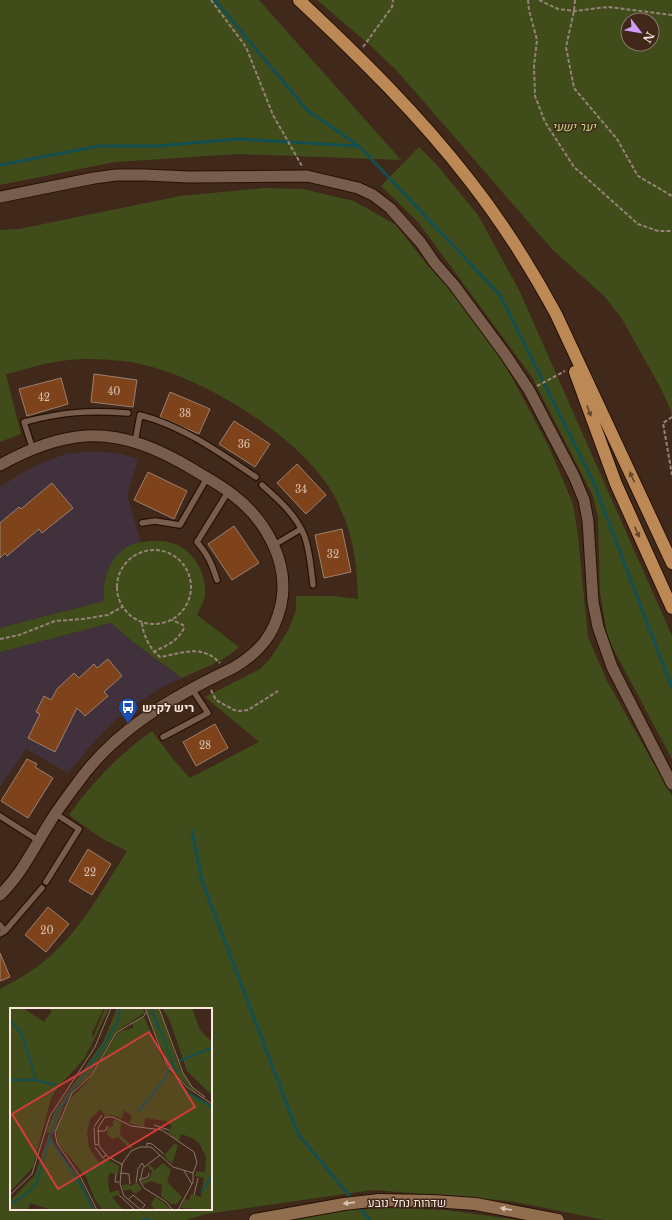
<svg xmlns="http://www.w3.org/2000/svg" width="672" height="1220" font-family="'Libre Baskerville',Heebo,serif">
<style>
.education{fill:#40313d}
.green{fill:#414c1b;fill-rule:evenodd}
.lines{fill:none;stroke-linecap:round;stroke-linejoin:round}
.stream{stroke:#144f52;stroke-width:3}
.building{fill:#7e431b;stroke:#9c806f}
.service-casing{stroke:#261104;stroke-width:8}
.minor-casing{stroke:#261104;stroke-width:13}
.secondary-casing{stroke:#261104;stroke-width:14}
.trunk-casing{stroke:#261104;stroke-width:14}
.path{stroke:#968377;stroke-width:2;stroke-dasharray:4 2;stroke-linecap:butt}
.service{stroke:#785d4d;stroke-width:5.5}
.minor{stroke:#785d4d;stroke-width:11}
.secondary{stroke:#926e51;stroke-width:12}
.trunk{stroke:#bc8956;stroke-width:12}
.oneway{fill:#65462c}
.oneway2{fill:#dac4b5}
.labels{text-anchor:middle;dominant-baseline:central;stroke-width:3;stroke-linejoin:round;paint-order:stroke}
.number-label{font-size:10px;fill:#dac0af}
.park-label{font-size:12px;font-style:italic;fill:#c1d977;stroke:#40291a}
.poi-label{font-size:12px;font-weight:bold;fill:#f9e9e0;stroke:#40291a;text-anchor:start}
.street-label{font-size:12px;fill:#f9e9e0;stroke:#40291a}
.inset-river{fill:none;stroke:#144f52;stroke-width:2}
.inset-road{fill:none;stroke:#8a7669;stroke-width:1}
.view{fill:#da3b3a;fill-opacity:0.15;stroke:#da3b3a;stroke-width:2}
.inset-edge{fill:none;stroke:#f9e9e0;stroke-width:2}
</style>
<rect width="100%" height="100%" fill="#40291a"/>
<path class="education" d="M 81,452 L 103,452 L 122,454 L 138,459 L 127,495 L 141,542 L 130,545 L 122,551 L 114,560 L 108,570 L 103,593 L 104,601 L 0,628 L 0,487 L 27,470 L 42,463 L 65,454 Z
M 111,623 L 133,642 L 182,678 L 159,689 L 136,704 L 115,720 L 93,743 L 68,773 L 26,749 L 0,787 L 0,652 Z"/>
<path class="green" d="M 0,0 L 259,0 L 401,160 L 238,154 L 115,162 L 0,185 Z
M 317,0 L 672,0 L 672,419 L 670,408 L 660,387 L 621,317 L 604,296 L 552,249 L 397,71 L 372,47 ZM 628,20 L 652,20 L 652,44 L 628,44 Z
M 419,147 L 436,164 L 478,215 L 520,292 L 672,636 L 672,759 L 608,639 L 600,593 L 598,517 L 593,496 L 532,377 L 418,222 L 381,186 Z
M 264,188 L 303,189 L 354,201 L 396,225 L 425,262 L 456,294 L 508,370 L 549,447 L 573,504 L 578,536 L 588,637 L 606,679 L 672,796 L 672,1220 L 604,1220 L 510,1201 L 373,1190 L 206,1214 L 186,1220 L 0,1220 L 0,989 C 15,981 29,973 42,963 C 78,935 103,889 127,851 L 101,838 L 69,815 C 92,782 120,754 152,731 L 172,758 L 190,778 L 259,742 L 205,697 L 260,669 L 270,659 L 289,629 L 296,610 L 296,596 L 334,596 L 358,599 C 357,559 352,527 332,492 C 296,432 190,368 122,361 C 102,359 81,358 62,361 C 43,363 24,370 6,374 L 21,434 L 0,442 L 0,230 L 19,229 L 180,196 ZM 11,1009 L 211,1009 L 211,1209 L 11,1209 Z
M 152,541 C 161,541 169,541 177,545 C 195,553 207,575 205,595 C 204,602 200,609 197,615 L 239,647 C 224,662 200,669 182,678 L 133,642 L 111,623 L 0,652 L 0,628 L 104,601 C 102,580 110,554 131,545 C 137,542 145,542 152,541 Z
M 387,1208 L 446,1210 L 520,1220 L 288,1220 L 349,1210 Z"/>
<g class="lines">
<path class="stream" d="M 215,0 L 307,110 L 359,146 L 500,295 L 593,481 L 672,688
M 0,165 L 99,146 L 158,146 L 238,139 L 358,146
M 192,831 L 202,881 L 298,1134 L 353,1200
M 358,1206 L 370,1220
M 142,1220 L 148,1220"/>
</g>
<path class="building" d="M 94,374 L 137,380 L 133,407 L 91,402 Z
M 61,378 L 68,404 L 27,416 L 19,389 Z
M 170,392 L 210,409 L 199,434 L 160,417 Z
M 234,421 L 270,444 L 255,467 L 219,444 Z
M 297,464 L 326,495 L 306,514 L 277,483 Z
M 148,472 L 187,491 L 174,519 L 134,500 Z
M 52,483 L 73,508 L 42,533 L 39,529 L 7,556 L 5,553 L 0,558 L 0,523 L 19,507 L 21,509 Z
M 234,526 L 259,563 L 232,580 L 208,544 Z
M 342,529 L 351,572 L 324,578 L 315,535 Z
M 108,659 L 122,676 L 104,692 L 108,696 L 85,716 L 77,708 L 55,752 L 28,738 L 40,714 L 36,712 L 44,696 L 51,700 L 57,689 L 74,673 L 79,678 L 94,664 L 97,668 Z
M 215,724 L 228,748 L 196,766 L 183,742 Z
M 27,759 L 37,764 L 35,767 L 53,778 L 28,818 L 1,801 Z
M 88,849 L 111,864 L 92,895 L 69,881 Z
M 48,907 L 69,924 L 46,952 L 25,935 Z
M 0,953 L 10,977 L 0,981 Z"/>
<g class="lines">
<defs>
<path id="service" d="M 135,442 L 140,415 C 183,426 220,453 256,477
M 33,450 L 24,422 C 63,412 88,410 128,413
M 262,485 C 278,499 296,515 304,535 C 310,550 311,569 313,585
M 142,523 L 155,521 L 180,525 L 207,478
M 274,545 L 301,529
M 217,580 C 212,564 208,555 197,542 L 228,492
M 163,737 L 208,713 L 192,689
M 0,816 L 39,841
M 46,882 L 79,829 L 56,814
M 0,925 L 5,931
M 0,934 L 5,931 L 42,888"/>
<path id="minor" d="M 0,197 L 94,178 L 116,175 L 145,175 L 189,177 L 307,176 L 358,188 L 373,195 L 390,208 L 421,243 L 434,262 L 454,285 L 505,354 L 529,390 L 574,476 L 584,500 L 588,521 L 593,602 L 598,627 L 612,667 L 672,784
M 0,465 C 25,451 57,438 86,436 C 126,434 161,450 194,470 C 207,478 221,485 233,495 C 266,520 290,563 281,605 C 274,635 260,652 233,668 C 174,696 115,729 76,785 C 67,797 58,809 50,822 C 34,847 22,874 0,895"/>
<path id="secondary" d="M 255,1220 L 344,1204 L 379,1200 L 432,1201 L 476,1204 L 558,1220"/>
<path id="trunk" d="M 299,0 C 360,57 419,115 470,181 C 502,222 531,268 556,314 L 672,563
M 575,372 L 616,484 L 672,608"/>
</defs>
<use href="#service" class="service-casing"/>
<use href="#minor" class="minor-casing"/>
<use href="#secondary" class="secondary-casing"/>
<use href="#trunk" class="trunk-casing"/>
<path class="path" d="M 211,0 L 246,47 L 273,115 L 302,166
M 528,0 L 529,10 L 537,40 L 534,66 L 535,96 L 545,122 L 574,167 L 638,224 L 658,231 L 672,231
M 539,0 L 558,9 L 574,11 L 608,7 L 672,15
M 575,0 L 574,11 L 566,47 L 574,88 L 617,139 L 638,176 L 672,196
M 363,47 L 392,7 L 393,0
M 537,386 L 565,371
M 672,417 L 663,423 L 672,475
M117 587a37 37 0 1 1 74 0a37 37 0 1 1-74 0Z
M 142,623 C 143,635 150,649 160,657 C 183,653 202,644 220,663
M 0,639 L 19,635 L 55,621 L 83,619 L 108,615 L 122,607
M 153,652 C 166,646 178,641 184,628 L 183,625 L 172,620
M 211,690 L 216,700 L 234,710 L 240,711 L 248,710 L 278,691"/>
<use href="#service" class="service"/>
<use href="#minor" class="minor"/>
<use href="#secondary" class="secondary"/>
<use href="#trunk" class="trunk"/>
</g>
<defs><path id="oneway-solid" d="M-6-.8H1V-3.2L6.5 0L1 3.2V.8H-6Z"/></defs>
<g class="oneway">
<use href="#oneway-solid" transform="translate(589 411) rotate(70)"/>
<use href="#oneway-solid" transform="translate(632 477) rotate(-115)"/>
<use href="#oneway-solid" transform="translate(637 532) rotate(66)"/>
</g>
<g class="oneway2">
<use href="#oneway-solid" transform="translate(349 1203) rotate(174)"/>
<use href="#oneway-solid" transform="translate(506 1209) rotate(-170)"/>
</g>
<defs>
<symbol id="bus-pin" viewBox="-11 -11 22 30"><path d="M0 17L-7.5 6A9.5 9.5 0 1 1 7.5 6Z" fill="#1a4fb4" stroke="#40291a"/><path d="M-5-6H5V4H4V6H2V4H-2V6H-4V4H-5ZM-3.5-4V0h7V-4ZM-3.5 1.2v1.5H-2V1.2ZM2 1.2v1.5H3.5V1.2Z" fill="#fff"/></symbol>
</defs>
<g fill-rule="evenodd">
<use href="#bus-pin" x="117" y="696" width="22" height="30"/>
</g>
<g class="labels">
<g class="number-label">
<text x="114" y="391">40</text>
<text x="44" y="397">42</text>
<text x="185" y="413">38</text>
<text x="244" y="444">36</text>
<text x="301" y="489">34</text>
<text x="333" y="554">32</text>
<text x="205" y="745">28</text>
<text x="90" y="872">22</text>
<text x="47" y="930">20</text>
</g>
<g class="park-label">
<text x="574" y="126">יער ישעי</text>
</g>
<g class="poi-label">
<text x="142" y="707">ריש לקיש</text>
</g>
<g class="street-label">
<text x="407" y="1202">שדרות נחל נובע</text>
</g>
</g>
<g transform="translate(10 1008)">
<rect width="202" height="202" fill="#40291a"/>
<path d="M 0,0 L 13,0 L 34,14 L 41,4 L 40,0 L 94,0 L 82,25 L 83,30 L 95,0 L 99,0 L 76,49 L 84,31 L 74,51 L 48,79 L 41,90 L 23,159 L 0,184 ZM 107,0 L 133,0 L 134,5 L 105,25 L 78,70 L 63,81 L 54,96 L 43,126 L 36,124 L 45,103 L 93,34 ZM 135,0 L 149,0 L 170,61 L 187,86 L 160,61 ZM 152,0 L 182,0 L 190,22 L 202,34 L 202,87 L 177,63 L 160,13 ZM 134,9 L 156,59 L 182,87 L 202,97 L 202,202 L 171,200 L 175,191 L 179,192 L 181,186 L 191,189 L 194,170 L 185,168 L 186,166 L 186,163 L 195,164 L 196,149 L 189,135 L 182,130 L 171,126 L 169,133 L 164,130 L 158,124 L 162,118 L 156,113 L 135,110 L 134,119 L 129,118 L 119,115 L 122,108 L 114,102 L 112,111 L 103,107 L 95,108 L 91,101 L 80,111 L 77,125 L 79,140 L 89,155 L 95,150 L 109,158 L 108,166 L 99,165 L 98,175 L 100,185 L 108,182 L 110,186 L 102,189 L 113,202 L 93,202 L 85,192 L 76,169 L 48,135 L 46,122 L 61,90 L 79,72 L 106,27 L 111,23 L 123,20 L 122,15 ZM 104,111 L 111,115 L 110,127 L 123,139 L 120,141 L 108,129 L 103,131 L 97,126 L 98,120 L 103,118 ZM 39,126 L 49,144 L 70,171 L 85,202 L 42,202 L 20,195 L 18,202 L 0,202 L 0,193 L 25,167 ZM 164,136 L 168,137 L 162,156 L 154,148 ZM 153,155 L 161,162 L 157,174 L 172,189 L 167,196 L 161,196 L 151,188 L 152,177 L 141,173 L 133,176 L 131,173 L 140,170 L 142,163 L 137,158 L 140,157 L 145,162 ZM 128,175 L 132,181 L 125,186 L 120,181 L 114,183 L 112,177 L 119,176 L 120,178 ZM 145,189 L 154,195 L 161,202 L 145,202 L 141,197 Z" fill="#414c1b"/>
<path class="inset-river" d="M 141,0 L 167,65M 0,12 L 12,26 L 26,72M 169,53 L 202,40M 0,72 L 26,72 L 46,77M 171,76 L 175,83 L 202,99M 128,104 L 155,71 L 159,61M 40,131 L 71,177 L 83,202M 191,185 L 202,168M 0,197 L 19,184 L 27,174 L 47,105 L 95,36 L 108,13 L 110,0"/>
<path class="inset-road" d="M 135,0 L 157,58 L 177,79 L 202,96M 149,0 L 173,65 L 182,79 L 195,89M 144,117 L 159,122M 84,119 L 92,107M 84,120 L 85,137 L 88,136M 87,123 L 95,123 L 98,118M 137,138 L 137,135 L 142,136 L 154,146M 85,139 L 93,150 L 96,147M 150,147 L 133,160 L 130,173 L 134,180 L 156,194 L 162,201M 113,157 L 97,148 L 89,138 L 88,120 L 95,109 L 103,109 L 121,118 L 152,122 L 184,144 L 187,155 L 183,165M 174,163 L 182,176M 110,165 L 119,166 L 120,176M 106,166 L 105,174 L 109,174M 129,172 L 138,169 L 139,165M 126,175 L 128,161 L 132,155 L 134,158M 0,187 L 22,166 L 40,108 L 85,39 L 101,0M 109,187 L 125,202M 184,187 L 188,170M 118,192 L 123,187 L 135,197 L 131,202M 87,202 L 71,170 L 47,135 L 45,124 L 62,85 L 81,68 L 106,25 L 134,8 L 136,4M 131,202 L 114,188 L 110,176 L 112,156 L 121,143 L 130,139 L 141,139 L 163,159 L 183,165M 168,202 L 183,174 L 183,165"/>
<path class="view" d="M 139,24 L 185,99 L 48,181 L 2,106 Z"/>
<rect width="202" height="202" class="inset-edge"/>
</g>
<g transform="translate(640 32) rotate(121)"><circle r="19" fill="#40291a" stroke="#8a7669"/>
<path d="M0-3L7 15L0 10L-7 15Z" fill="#d49cfb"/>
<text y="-6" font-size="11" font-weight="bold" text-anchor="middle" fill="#f9e9e0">N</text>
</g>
</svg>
